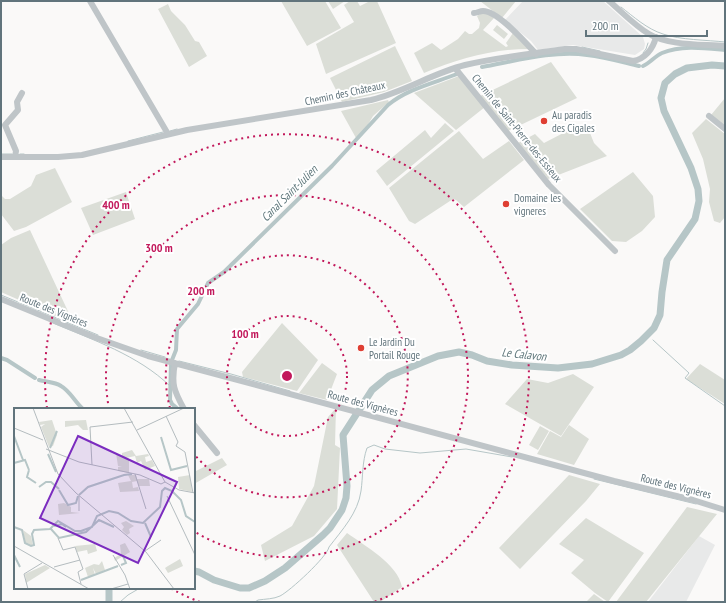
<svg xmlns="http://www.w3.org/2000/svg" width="726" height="603" font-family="'PT Sans Narrow',sans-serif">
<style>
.built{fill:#e8e9e9}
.green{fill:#dbded7}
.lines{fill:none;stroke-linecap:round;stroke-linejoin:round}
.stream{stroke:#b6c6c7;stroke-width:1}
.canal{stroke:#b6c6c7;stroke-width:4}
.river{stroke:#b6c6c7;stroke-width:7}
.minor{stroke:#bfc5c8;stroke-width:6}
.ring{fill:none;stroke:#c2185b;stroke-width:2;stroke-dasharray:2 4}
.poi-dot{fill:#df3f33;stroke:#fff;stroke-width:1.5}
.labels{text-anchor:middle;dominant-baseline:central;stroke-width:4;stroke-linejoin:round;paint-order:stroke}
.street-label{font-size:11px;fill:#61747c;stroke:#fff}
.poi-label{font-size:11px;fill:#61747c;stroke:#fff;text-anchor:start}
.water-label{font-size:12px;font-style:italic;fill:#60787c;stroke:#fff}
.inset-river{fill:none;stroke:#b6c6c7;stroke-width:2}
.inset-road{fill:none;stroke:#b4bcbf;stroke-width:1}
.view{fill:#7b2cbf;fill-opacity:0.15;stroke:#7b2cbf;stroke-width:2}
.inset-edge{fill:none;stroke:#61747c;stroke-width:2}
.centre{fill:#c2185b;stroke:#fff;stroke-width:2}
.ring-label{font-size:12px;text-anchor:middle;font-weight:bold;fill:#c2185b;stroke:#fff;stroke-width:4;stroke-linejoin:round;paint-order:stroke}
</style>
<rect width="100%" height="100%" fill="#faf9f8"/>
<path class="built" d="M 523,1 L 603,1 L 643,37 L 645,44 L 644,49 L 635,55 L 573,45 L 538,50 L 531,41 L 505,20 Z
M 699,536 L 715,545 L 686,602 L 648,602 Z"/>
<path class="green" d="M 281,1 L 325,1 L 341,28 L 307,46 Z
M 328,1 L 345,1 L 333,9 Z
M 350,1 L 357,1 L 360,6 L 370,1 L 377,1 L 396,43 L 326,74 L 316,44 L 354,22 L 344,5 Z
M 480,1 L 516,1 L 502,18 Z
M 168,4 L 171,11 L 185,25 L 195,41 L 199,42 L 207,56 L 189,67 L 158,9 Z
M 487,13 L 494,18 L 483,30 L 506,47 L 508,46 L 506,43 L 513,33 L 529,49 C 492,49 458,59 424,73 L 414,53 L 432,43 L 441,50 L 458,39 L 465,31 L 469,34 L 472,34 L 479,28 L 480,23 L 477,16 L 480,14 Z
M 497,25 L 508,34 L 504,39 L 493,30 Z
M 395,46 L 412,81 L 384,92 L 342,102 L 330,78 Z
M 551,62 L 577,98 L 508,131 L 480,96 Z
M 459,76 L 485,107 L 456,130 L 414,93 Z
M 725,98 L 725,126 L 711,115 Z
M 388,100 L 389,102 L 373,116 L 366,128 L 356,138 L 341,111 Z
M 706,119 L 725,134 L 725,217 L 720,223 L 714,221 L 709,202 L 710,189 L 703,159 L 692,133 Z
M 445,123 L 454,131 L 387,186 L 376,171 L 425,130 L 431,138 Z
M 573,128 L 588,128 L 594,143 L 607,156 L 548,179 L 518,143 L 535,134 L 544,143 Z
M 459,131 L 483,159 L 509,141 L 524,160 L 464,207 L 456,200 L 453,199 L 415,224 L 409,221 L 389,188 Z
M 55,168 L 72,202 L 26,227 L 14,231 L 1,214 L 1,195 L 5,199 L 10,199 L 31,186 L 36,175 Z
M 633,172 L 653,196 L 655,217 L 642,231 L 626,242 L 612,241 L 580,209 Z
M 126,192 L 135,219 L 93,235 L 81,208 Z
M 30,230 L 73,322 L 60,318 L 1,292 L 1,245 L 11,238 Z
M 282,323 L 318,360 L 297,391 L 243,377 L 242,372 Z
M 322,363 L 337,374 L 327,400 L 299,393 Z
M 700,364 L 725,380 L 725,404 L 686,379 Z
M 573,374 L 594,387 L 561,436 L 505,404 L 527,379 L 548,383 Z
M 336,408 L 335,445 L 340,448 L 337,509 L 314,536 L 265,561 L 261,545 L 292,526 L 314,486 L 328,417 Z
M 569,425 L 589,439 L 574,465 L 537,454 L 550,431 L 561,437 Z
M 540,426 L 549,431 L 538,450 L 529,445 Z
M 222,458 L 227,465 L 194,484 L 194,472 Z
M 569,475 L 600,484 L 586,501 L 520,569 L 499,548 Z
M 687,507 L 717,514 L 646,602 L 616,602 Z
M 586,518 L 644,553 L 608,602 L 595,593 L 571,573 L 584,560 L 559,544 Z
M 347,533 C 365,546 398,564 402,587 L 380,602 L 374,602 L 337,545 Z
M 594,594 L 605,602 L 586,602 Z"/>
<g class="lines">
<path class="stream" d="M 621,7 C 634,17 647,29 663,34 C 680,40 707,40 725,42
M 582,47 L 600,51
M 643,53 L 646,49 L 648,43
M 170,131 L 177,129
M 128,141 L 163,132
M 1,154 L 12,154
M 20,154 L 24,154
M 1,295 L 98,335
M 53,323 C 93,340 138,355 170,386
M 653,340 L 689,373 L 685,378 L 725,406
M 141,350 L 165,357
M 179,361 L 231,374 L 290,391
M 594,479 L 696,504
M 120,602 L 128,595 L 140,588
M 255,602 L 258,600 C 265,599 274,599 280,596 C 290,591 327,557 329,547 C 342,530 358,513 361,491 C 363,477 362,462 367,448 L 374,445 L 385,449 L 420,453 L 466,449 L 512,457"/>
<path class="canal" d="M 643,66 C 650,63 655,56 662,53 C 681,45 704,48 725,50
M 482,67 C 515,61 555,50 587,55 C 605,57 622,62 639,66
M 1,358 L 7,360 L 35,378
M 172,360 L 176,350 L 177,329 L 198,304 L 208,283 L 224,272 L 332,166 L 388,105 C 407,89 434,83 457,74
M 171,364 L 170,400 L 172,404 L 178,409
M 39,380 C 46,382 55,382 61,386 C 70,391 75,402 83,409"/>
<path class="river" d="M 194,571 L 199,572 L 214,580 L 240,588 L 249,588 L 265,581 L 285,568 L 323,535 L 330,528 L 342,510 L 346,498 L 347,486 L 343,435 L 372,390 L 389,376 L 438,356 L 459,352 L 472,355 L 487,361 L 512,365 L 558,368 L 592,364 L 621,355 L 630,350 L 641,341 L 654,328 L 660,315 L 662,292 L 667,260 L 695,219 L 699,201 L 698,189 L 691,168 L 664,111 L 661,98 L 665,83 L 675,74 L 687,68 L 712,65 L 725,66
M 109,602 L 109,588"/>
<path class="minor" d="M 90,1 L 168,134
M 609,1 C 622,12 634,25 649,34 C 669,46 702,44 725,46
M 474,13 C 477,13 480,11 483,11 C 498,11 526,43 536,54
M 455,68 L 549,185 L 615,251
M 709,116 L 725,129
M 1,157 L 58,157 L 82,155 L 187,130 L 371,100 C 404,92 433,73 465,65 C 498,57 532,54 565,49 L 576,49 L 633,61 C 645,59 653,49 656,37
M 15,157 L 16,151 L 5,125 L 18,110 L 17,102 L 22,93
M 1,299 L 94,337 L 148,356 L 614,481 L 693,500 L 725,510
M 175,363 C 171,384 174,391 184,409
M 194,425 L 217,453"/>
</g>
<g class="ring">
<circle cx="287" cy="376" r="60"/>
<path d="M170 408A121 121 0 1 1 194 454"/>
<path d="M109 409A181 181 0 1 1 195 532"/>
<path d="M200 602A242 242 0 0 1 172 589M47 408A242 242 0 1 1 374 602"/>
</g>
<g class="poi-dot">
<circle cx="544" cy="121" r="4"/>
<circle cx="506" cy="204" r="4"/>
<circle cx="361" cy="348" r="4"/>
</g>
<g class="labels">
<g class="street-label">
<text transform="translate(345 93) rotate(-12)">Chemin des Châteaux</text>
<text transform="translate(517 128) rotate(51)">Chemin de Saint-Pierre-des-Essieux</text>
<text transform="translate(54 310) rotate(22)">Route des Vignères</text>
<text transform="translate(363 403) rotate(15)">Route des Vignères</text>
<text transform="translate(676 486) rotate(14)">Route des Vignères</text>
</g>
<g class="poi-label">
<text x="552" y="115">Au paradis<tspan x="552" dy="13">des Cigales</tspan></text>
<text x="514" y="198">Domaine les<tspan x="514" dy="13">vigneres</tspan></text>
<text x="369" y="342">Le Jardin Du<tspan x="369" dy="13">Portail Rouge</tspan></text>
</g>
<g class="water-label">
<text transform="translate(289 193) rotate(-45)">Canal Saint-Julien</text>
<text transform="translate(524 354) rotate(6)">Le Calavon</text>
</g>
</g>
<g transform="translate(14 408)">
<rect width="181" height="181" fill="#faf9f8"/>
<path d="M 38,12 L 43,27 L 39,38 L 35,39 L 27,19 L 31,16 L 26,17 L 25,14 ZM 72,12 L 74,22 L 69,22 L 64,17 L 51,19 L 51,13 ZM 118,42 L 122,48 L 134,46 L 135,48 L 131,49 L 132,54 L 138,52 L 141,58 L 131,62 L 127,53 L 123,55 L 121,48 L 112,50 L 115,51 L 115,65 L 104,63 L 104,59 L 108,59 L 104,58 L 102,45 L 108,48 L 108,45 ZM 114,67 L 122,67 L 123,71 L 135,71 L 136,78 L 125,78 L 123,73 L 118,74 L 119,80 L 124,79 L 125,83 L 106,84 L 104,75 L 117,73 ZM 176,67 L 178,84 L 165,81 L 164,69 ZM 50,95 L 57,99 L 57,104 L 66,105 L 45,107 L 44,96 ZM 112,113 L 120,118 L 115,121 L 116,125 L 113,127 L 108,122 L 110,119 L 107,115 ZM 9,122 L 17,128 L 19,138 L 11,134 ZM 111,135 L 116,144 L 101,153 L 100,150 L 107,146 L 106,137 ZM 81,136 L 83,143 L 74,146 L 73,142 L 63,144 L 61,138 ZM 166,151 L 169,158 L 154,165 L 151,160 L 154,158 ZM 88,153 L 91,162 L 82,166 L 79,160 L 81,167 L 74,169 L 71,160 L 80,156 L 85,157 ZM 31,157 L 36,160 L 12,175 L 11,166 Z" fill="#dbded7"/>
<path class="inset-river" d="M 0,28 L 9,52M 147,29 L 157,62 L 173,58M 36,40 L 43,23M 34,46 L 42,64M 0,55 L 11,52 L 15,62M 15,62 L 13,69 L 22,75M 25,79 L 32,74 L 37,74 L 45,81M 45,82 L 54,97 L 62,95 L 64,88M 65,87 L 74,79 L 110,67 L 118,66M 131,115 L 137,129M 40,118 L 48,116 L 52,119M 0,119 L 8,122 L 11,135 L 17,138 L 20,137 L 18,126 L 20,122 L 36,121 L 44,113 L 61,123 L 67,123 L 78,119 L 83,108 L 95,103 L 104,105 L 117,113 L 129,115 L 146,99 L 148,83 L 151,80 L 158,83 L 167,92 L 172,108 L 181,114M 37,121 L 45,130 L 72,124 L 85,112 L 100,119M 0,147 L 6,159M 107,157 L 112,155 L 109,148M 67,172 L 104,158"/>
<path class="inset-road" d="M 19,0 L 44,66 L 62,85 L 132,144 L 160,181M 110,0 L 151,74 L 165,82 L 181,85M 152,8 L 164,34 L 162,38 L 171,44 L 179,85M 0,20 L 29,32M 123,22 L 170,0M 32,41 L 65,54 L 126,67 L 147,76 L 151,74M 78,57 L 76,19 L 119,14M 121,66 L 132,101M 65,88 L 65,103M 153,88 L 181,147M 44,130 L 49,142 L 61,139 L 69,161 L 64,164 L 67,176M 0,138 L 75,181M 131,143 L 147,132M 99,147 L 111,167 L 116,181M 40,159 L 66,152M 14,181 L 10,166 L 28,155M 97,181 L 114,176"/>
<path class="view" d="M 64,28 L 163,74 L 124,155 L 26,110 Z"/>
<rect width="181" height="181" class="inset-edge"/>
</g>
<circle cx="287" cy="376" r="6" class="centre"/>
<g class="ring-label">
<text x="116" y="209">400 m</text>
<text x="159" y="252">300 m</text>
<text x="201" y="295">200 m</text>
<text x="245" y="338">100 m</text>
</g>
<rect width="726" height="603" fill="none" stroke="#61747c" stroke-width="4"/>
<path d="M586 30v6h121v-6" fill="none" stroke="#61747c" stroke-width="2"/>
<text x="592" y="30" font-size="12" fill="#61747c" stroke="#ffffff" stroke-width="3" paint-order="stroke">200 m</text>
</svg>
